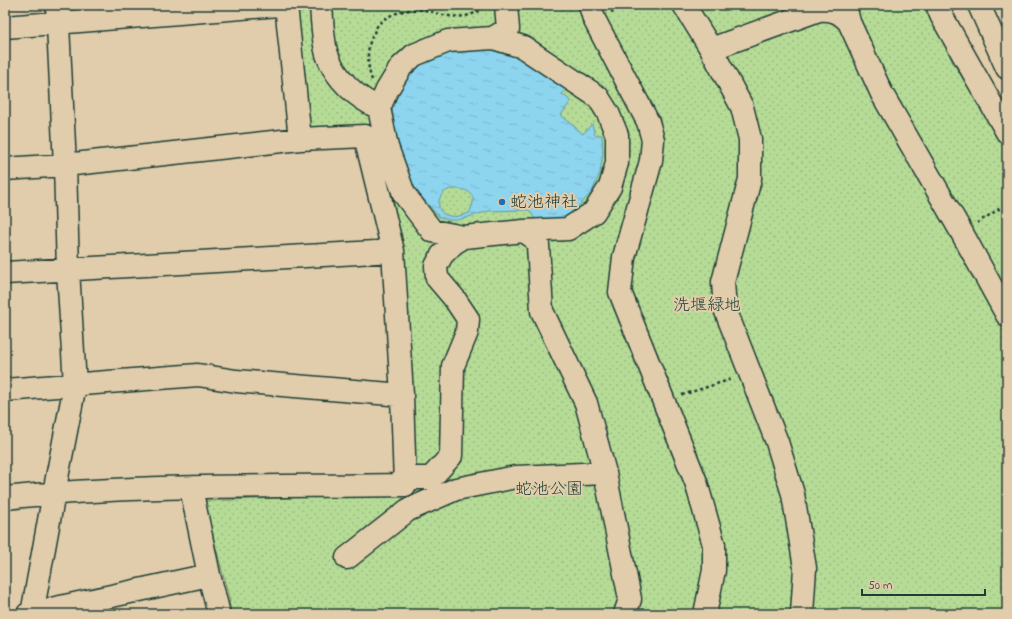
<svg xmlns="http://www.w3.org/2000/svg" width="1012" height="619" font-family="'Indie Flower','Klee One',sans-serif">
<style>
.park{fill:url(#park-dots);stroke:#6a8c65}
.water{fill:url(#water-ripples);stroke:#6198a4;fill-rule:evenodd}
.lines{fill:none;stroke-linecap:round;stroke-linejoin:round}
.minor-casing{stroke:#1f3d34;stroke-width:25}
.path{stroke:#1f3d34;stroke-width:2.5;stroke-dasharray:3 3;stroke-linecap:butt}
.minor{stroke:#e1cdac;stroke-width:22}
.poi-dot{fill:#1f6fb2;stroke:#e1cdac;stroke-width:1.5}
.labels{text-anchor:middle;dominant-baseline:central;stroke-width:4;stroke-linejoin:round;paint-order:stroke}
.poi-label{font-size:17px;fill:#1f3d34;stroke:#e1cdac;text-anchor:start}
.park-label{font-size:17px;fill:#264539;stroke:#e1cdac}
</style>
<defs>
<pattern id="park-dots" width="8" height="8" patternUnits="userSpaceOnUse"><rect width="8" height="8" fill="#b5db96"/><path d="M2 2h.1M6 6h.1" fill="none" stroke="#9bbd82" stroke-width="1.8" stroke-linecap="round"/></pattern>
<pattern id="water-ripples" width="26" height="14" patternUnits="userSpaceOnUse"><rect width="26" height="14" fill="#8dd4ef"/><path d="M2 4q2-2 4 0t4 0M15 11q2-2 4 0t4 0" fill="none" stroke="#79b7ce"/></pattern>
</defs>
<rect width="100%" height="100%" fill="#e1cdac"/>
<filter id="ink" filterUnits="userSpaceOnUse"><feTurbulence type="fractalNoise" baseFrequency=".025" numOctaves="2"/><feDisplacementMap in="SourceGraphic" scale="8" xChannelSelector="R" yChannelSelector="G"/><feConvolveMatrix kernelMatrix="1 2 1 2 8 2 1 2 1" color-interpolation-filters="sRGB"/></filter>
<g filter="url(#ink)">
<path class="park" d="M 297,5 L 931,5 L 952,61 L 1007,151 L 1007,614 L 231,614 L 229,602 L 230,602 L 204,501 L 417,493 L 405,257 L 371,126 L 308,129 Z"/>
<path class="water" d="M 489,49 L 519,56 L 568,88 L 562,94 L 571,101 L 561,115 L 583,134 L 592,124 L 595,135 L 602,135 L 603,153 L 600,173 L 592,192 L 567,218 L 552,221 L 535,219 L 529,210 L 489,211 L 458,220 L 450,220 L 439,217 L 414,188 L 396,144 L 392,108 L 394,95 L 405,77 L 423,62 L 452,51 ZM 451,189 C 470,188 479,195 469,213 C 461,216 454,218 446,215 C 437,212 437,200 443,193 C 445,191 448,190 451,189 Z"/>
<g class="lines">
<defs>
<path id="minor" d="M 286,5 L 300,139
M 321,5 C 322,18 323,46 328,57 C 337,80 357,98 379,108
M 590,5 L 594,19 L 648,122 L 653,140 L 651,161 L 624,257 L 620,292 L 696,482 L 714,545 L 714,570 L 705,614
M 684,5 L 711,49 L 742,107 L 750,139 L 750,179 L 723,282 L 725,309 L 777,442 L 793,494 L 805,568 L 802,614
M 845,5 L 849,22 L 882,94 L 962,233 L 1007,315
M 937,5 L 941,15 L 1007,132
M 979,5 L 1007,68
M 5,27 L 279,5
M 493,38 L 508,29 L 506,5
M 711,49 L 819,10 C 832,9 840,12 849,22
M 5,169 L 65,165 L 300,139 L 365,136 L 393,251 L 402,395 L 405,485 C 272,487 138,484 5,498
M 464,237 L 432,231 L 404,194 L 387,147 L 379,108 L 387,90 L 401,67 L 414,55 L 448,41 L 493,38 L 523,47 L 598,97 L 608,113 L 617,135 L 617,163 L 610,187 L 594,212 L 568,229 L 524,231
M 5,273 L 393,251
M 5,390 L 198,375 L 236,381 L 402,395
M 405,478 L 431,478 L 451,456 L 453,366 L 467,332 L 468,319 L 454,298 L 437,278 L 436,266 L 442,255 L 454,243 L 464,237 L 524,231 L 534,238 L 538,245 L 542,311 L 586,403 L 605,473 L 630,599 L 625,614
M 191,488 L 209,575 L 219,614
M 347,558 L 408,510 L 456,489 L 516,477 L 605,473
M 28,614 L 209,575
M 32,614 L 54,493 L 75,385 L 68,270 L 65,165 L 57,5"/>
</defs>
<use href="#minor" class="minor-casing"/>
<path class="path" d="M 611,12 L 627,5
M 372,80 C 367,67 366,47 373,35 C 375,31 376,27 379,24 C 388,13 410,8 424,10 C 429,10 434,13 439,14 C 455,18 473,19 485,5
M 977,223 L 1007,204
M 682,395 L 732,379"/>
<use href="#minor" class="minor"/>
</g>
</g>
<circle class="poi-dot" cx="502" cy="202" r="4"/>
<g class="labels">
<g class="poi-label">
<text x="510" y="202">蛇池神社</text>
</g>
<g class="park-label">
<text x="707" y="305">洗堰緑地</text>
<text x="549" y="489">蛇池公園</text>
</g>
</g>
<rect width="1012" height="619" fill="none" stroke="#e1cdac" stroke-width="20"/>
<rect x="10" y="10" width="992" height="599" fill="none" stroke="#1f3d34" stroke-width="1.5" filter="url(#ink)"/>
<path d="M862 589v6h123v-6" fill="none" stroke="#1f3d34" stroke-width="2"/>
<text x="868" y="589" font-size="12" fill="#1f3d34" stroke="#e1cdac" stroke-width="3" paint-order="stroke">50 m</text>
</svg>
